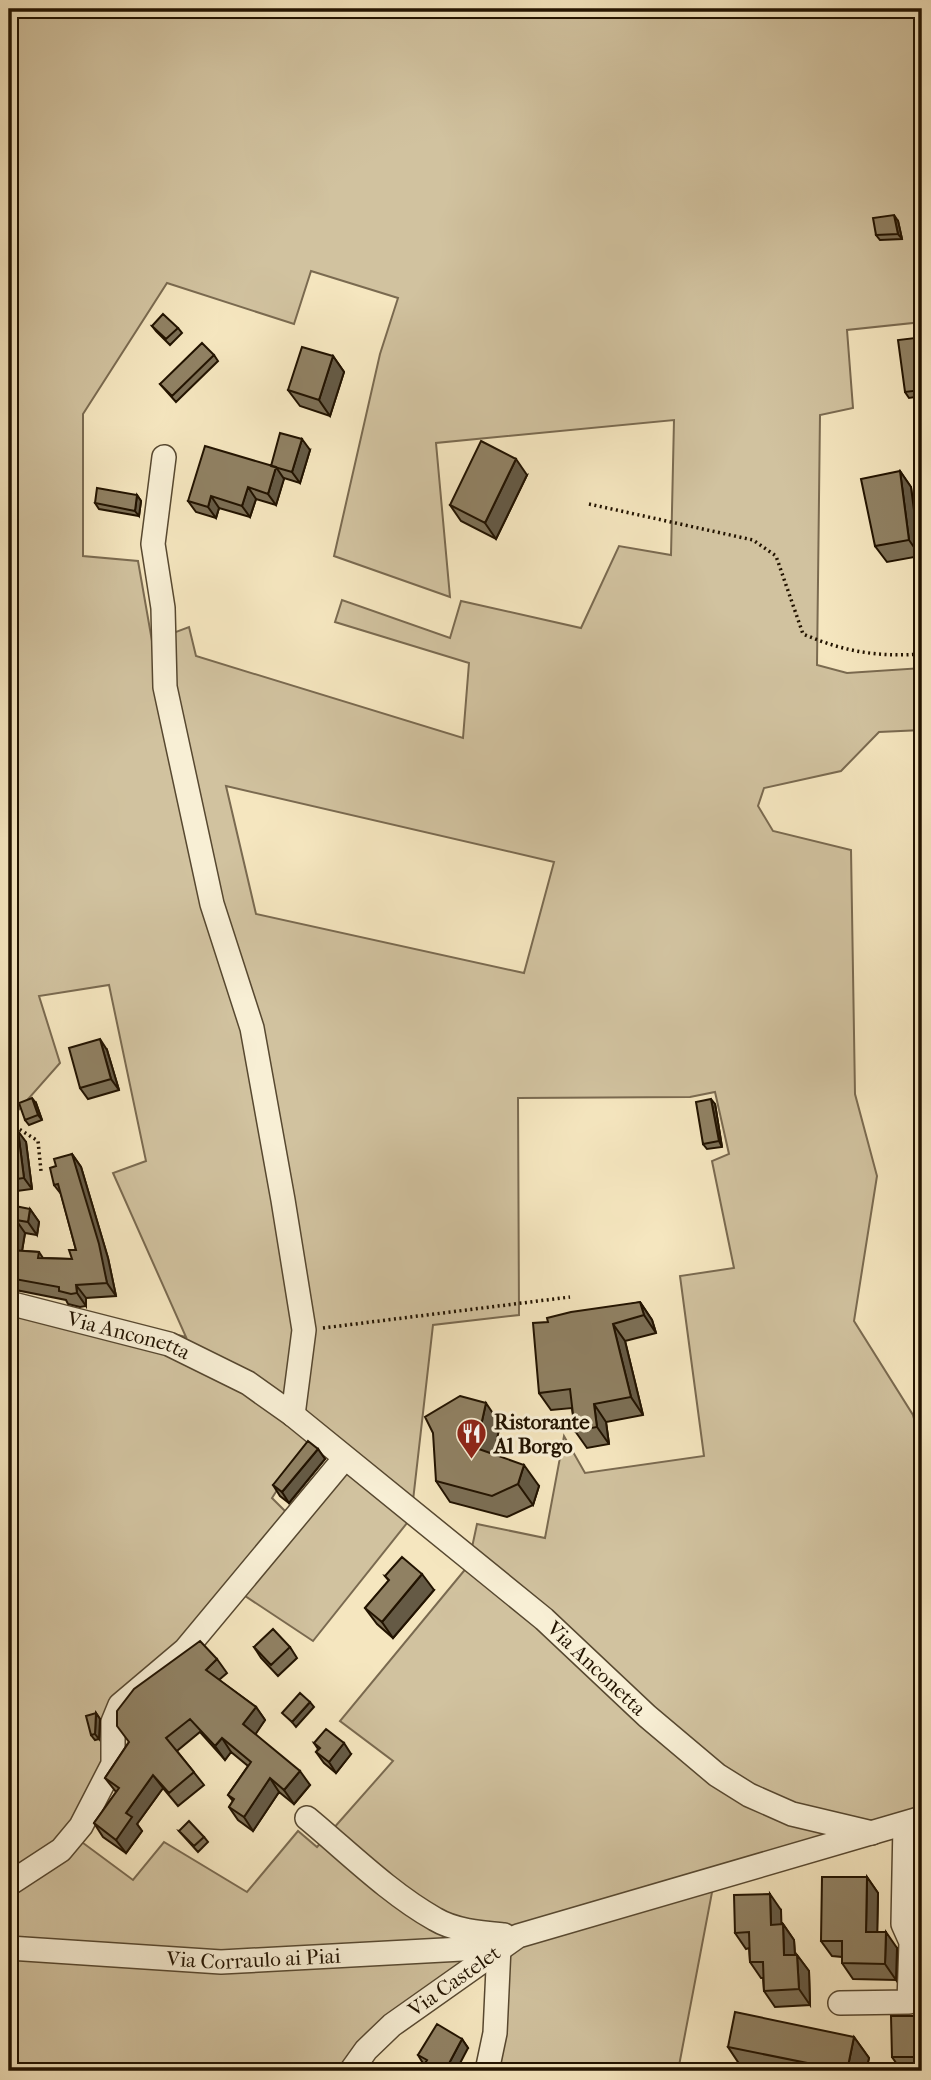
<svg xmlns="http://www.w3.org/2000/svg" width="931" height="2080" font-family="'IM FELL French Canon',serif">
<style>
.green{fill:#d1c29f;stroke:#7a6a50;stroke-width:2;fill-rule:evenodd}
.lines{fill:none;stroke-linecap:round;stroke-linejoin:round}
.minor-casing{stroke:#574830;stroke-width:26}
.path{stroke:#221300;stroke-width:3.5;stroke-dasharray:2 3.5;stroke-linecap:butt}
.minor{stroke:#f8efd5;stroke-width:23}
.wall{fill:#7c6f55;stroke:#221300;stroke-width:2}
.shaded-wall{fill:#655a45;stroke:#221300;stroke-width:2}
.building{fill:#908163;stroke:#221300;stroke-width:2}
.labels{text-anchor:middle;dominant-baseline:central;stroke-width:6;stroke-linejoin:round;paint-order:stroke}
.street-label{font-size:21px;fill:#221300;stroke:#f8efd5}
.poi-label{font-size:21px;font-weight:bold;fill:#221300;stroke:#f8efd5;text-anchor:start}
</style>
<rect width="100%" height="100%" fill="#f5e6bf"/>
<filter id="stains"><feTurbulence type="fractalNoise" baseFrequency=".00286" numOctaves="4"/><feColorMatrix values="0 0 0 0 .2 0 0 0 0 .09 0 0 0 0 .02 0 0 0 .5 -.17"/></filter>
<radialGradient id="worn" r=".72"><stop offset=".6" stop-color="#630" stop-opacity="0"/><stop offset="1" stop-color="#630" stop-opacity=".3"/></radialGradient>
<path class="green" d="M 9,9 L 922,9 L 922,322 L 847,330 L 853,408 L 820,415 L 817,665 L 847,673 L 922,668 L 922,730 L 879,732 L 841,771 L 764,788 L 758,806 L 773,831 L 851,850 L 855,1094 L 877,1176 L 854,1321 L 913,1415 L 922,1449 L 922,1831 L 909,1828 L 713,1887 L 678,2071 L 486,2071 L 490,1966 L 467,1963 L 358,2071 L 9,2071 L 9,1294 L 186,1337 L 113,1173 L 146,1161 L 109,985 L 39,996 L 60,1063 L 15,1114 L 9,1116 ZM 311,271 L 398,298 L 380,354 L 334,556 L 450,597 L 436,443 L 674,420 L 671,555 L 619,546 L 581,628 L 461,601 L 450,638 L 342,600 L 335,622 L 469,663 L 463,738 L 196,656 L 189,627 L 152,641 L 138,561 L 83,556 L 83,414 L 167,283 L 294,324 ZM 226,786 L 554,862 L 524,973 L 256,914 ZM 715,1092 L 729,1154 L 712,1161 L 734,1268 L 680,1276 L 704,1456 L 585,1473 L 564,1436 L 545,1538 L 477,1524 L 468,1566 L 340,1721 L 393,1761 L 317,1847 L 298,1831 L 247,1892 L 164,1842 L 133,1880 L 79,1840 L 126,1707 L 236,1590 L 313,1641 L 411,1518 L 433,1325 L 519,1315 L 518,1098 L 690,1097 ZM 314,1432 L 346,1459 L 294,1520 L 272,1498 Z"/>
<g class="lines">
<defs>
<g id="minor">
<path d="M 164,457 L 153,544 L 163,608 L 165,687 L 212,904 L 252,1028 L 283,1200 L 304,1330 L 293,1415"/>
<path id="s1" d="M 9,1303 L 169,1344 L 248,1383 L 293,1415 L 544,1619 L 647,1716 L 717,1775 L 749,1795 L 792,1814 L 872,1833"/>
<path d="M 307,1818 C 348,1852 389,1893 435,1919 C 455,1931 482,1933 504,1935"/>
<path d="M 9,1884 L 61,1850 L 81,1826 L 113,1764 L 113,1722 L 120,1705 L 185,1650 L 344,1459"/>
<path id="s2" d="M 9,1948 L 221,1962 L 499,1947"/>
<path d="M 840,2003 L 909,2002 L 911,1942 L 903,1924 L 905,1824"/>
<path id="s3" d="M 351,2071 L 366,2050 L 392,2025 L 518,1936 L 922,1818"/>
<path d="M 487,2071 L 495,2033 L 499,1947"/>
</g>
</defs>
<use href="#minor" class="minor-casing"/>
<path class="path" d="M 589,504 L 753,540 L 776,556 L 803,634 C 845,652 877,657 922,654
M 9,1128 L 19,1129 L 38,1141 L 41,1171
M 323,1328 L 570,1297"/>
<use href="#minor" class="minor"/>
</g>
<path class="wall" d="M 898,221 L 902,239 L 880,240 L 876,235 Z
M 152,326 L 178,328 L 182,333 L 170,345 L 156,331 Z
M 919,343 L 922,369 L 922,396 L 909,398 L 905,392 Z
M 214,355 L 218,361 L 176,402 L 160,384 Z
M 333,356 L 344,372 L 330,416 L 300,406 L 288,390 Z
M 310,450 L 300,483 L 284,478 L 276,505 L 256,499 L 250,517 L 219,508 L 216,518 L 196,512 L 188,501 Z
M 900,471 L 911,487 L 920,556 L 887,562 L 875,546 Z
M 527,475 L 496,539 L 461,521 L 450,505 Z
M 137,495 L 141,501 L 139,516 L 99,509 L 95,503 Z
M 107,1050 L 119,1090 L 88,1099 L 80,1088 Z
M 36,1103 L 42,1120 L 29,1125 L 25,1120 Z
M 715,1104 L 722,1147 L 707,1149 L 703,1144 Z
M 9,1133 L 26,1142 L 32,1189 L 9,1192 Z
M 72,1154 L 81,1167 L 108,1258 L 116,1296 L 86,1298 L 86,1306 L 80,1307 L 68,1304 L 66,1300 L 11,1289 L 9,1286 L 9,1211 L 14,1212 L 30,1209 L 39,1222 L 37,1235 L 25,1233 L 22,1251 L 39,1252 L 43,1258 L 72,1259 L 76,1250 L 61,1194 L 54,1185 L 56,1166 Z
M 640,1302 L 652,1320 L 656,1333 L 625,1341 L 643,1415 L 606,1422 L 609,1444 L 587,1448 L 575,1431 L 572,1408 L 551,1410 L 539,1393 L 548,1322 Z
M 500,1424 L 494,1454 L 539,1486 L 533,1505 L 507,1517 L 450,1502 L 436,1481 Z
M 318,1449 L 325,1459 L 289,1503 L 280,1496 L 273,1485 Z
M 385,1576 L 434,1590 L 393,1638 L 377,1624 L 365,1608 L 389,1581 Z
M 254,1647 L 290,1647 L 297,1658 L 278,1676 L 261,1658 Z
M 217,1659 L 227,1673 L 219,1680 L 256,1707 L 265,1720 L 255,1734 L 310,1785 L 294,1804 L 279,1792 L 253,1831 L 238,1820 L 229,1807 L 233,1801 L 228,1795 L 248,1766 L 231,1752 L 225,1760 L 200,1732 L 177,1751 L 204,1785 L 178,1806 L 163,1788 L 137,1824 L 142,1831 L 126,1853 L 103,1837 L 94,1823 L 116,1792 L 105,1778 L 129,1742 Z
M 96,1713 L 100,1719 L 99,1739 L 95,1740 L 91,1735 Z
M 314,1743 L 351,1754 L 336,1773 L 324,1763 L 316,1752 L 318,1749 Z
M 179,1831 L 204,1837 L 208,1842 L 198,1852 Z
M 867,1877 L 878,1893 L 877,1932 L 897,1948 L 896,1980 L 853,1979 L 842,1963 L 842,1957 L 832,1956 L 821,1941 Z
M 781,1910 L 781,1924 L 783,1924 L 794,1940 L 795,1955 L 797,1955 L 809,1971 L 810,2005 L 775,2007 L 764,1991 L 763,1978 L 761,1978 L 750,1962 L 749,1948 L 746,1949 L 735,1933 Z
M 922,2016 L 922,2069 L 901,2070 L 892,2057 Z
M 854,2037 L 869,2058 L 866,2071 L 758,2071 L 742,2068 L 728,2047 Z
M 462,2039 L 468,2048 L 427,2070 L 418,2055 Z"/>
<path class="shaded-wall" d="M 894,215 L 898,221 L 902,239 L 898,234 Z
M 915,338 L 919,343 L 922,369 L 922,390 Z
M 333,356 L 344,372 L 330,416 L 319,400 Z
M 302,439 L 310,450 L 300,483 L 292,472 Z
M 516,459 L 527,475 L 496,539 L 485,523 Z
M 276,467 L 284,479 L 276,505 L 268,494 Z
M 900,471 L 911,487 L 920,556 L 909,540 Z
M 248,487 L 256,499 L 250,517 L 242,506 Z
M 137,495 L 141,501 L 139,516 L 135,511 Z
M 211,496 L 219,508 L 216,518 L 208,507 Z
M 100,1039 L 107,1050 L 119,1090 L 111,1079 Z
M 32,1098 L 36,1103 L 42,1120 L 38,1115 Z
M 711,1099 L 715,1104 L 722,1147 L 719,1141 Z
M 18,1131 L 26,1142 L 32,1189 L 24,1178 Z
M 72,1154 L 81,1167 L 108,1258 L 116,1296 L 107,1283 Z
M 30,1209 L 39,1222 L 37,1235 L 28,1222 Z
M 16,1220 L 25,1233 L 20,1263 L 11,1250 Z
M 76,1285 L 86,1298 L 86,1306 L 77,1293 Z
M 640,1302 L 652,1320 L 656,1333 L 644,1315 Z
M 613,1324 L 625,1341 L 643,1415 L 631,1397 Z
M 486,1403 L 500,1424 L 491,1469 L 476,1448 Z
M 594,1404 L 606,1422 L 609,1444 L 597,1427 Z
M 318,1449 L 325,1459 L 289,1503 L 282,1492 Z
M 524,1465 L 539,1486 L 533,1505 L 518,1484 Z
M 422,1574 L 434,1590 L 393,1638 L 382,1622 Z
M 310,1702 L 314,1707 L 296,1727 L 292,1722 Z
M 256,1707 L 265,1720 L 253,1738 L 243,1724 Z
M 96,1713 L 100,1719 L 99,1739 L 95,1734 Z
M 222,1738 L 231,1752 L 225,1760 L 215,1746 Z
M 344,1743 L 351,1754 L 336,1773 L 329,1762 Z
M 300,1771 L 310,1785 L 294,1804 L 284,1790 Z
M 153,1775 L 163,1788 L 137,1824 L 142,1831 L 126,1853 L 116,1840 L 126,1813 Z
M 270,1778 L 279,1792 L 253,1831 L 244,1817 Z
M 867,1877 L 878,1893 L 877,1948 L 866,1932 Z
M 770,1894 L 781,1910 L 782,1941 L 771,1925 Z
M 783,1924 L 794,1940 L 796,1971 L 784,1955 Z
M 886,1932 L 897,1948 L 896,1980 L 885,1964 Z
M 797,1955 L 809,1971 L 810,2005 L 799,1989 Z
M 854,2037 L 869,2058 L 866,2071 L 847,2071 Z
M 462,2039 L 468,2048 L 456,2071 L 445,2071 Z"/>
<path class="building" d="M 894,215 L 898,234 L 876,235 L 873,218 Z
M 163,314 L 178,328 L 166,339 L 152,326 Z
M 915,338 L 922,390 L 905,392 L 898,340 Z
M 202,343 L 214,355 L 172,396 L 160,384 Z
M 302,347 L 333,356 L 319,400 L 288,390 Z
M 280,433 L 302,439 L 292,472 L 271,466 Z
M 481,441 L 516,459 L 485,523 L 450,505 Z
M 205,446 L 276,467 L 268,494 L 248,487 L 242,506 L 211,496 L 208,507 L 188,501 Z
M 900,471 L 909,540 L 875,546 L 861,479 Z
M 97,488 L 137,495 L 135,511 L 95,503 Z
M 100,1039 L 111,1079 L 80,1088 L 69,1048 Z
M 32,1098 L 38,1115 L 25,1120 L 19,1103 Z
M 711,1099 L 719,1141 L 703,1144 L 696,1102 Z
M 18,1131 L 24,1178 L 9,1180 L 9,1133 Z
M 72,1154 L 99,1244 L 107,1283 L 76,1285 L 77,1293 L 71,1294 L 59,1291 L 59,1287 L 9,1278 L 9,1211 L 14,1212 L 15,1206 L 30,1209 L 28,1222 L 16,1220 L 11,1250 L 39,1252 L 38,1258 L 72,1259 L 69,1250 L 76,1250 L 58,1184 L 54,1185 L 50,1168 L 56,1166 L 54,1159 Z
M 640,1302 L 644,1315 L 613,1324 L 631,1397 L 594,1404 L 597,1427 L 575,1431 L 570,1389 L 539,1393 L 533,1323 L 548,1322 L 547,1318 L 571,1312 Z
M 460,1396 L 486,1403 L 476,1448 L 524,1465 L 518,1484 L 492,1496 L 436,1481 L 433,1433 L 425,1417 Z
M 308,1441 L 318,1449 L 282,1492 L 273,1485 Z
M 402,1557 L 422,1574 L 382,1622 L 365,1608 L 389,1580 L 385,1576 Z
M 273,1629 L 290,1647 L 271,1665 L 254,1647 Z
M 200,1641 L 217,1659 L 206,1670 L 256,1707 L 243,1724 L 300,1771 L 284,1790 L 270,1778 L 244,1817 L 229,1807 L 234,1799 L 228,1795 L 251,1762 L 222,1738 L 215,1746 L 190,1719 L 166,1738 L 194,1772 L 169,1793 L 153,1775 L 126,1813 L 132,1817 L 116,1840 L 94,1823 L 119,1788 L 105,1778 L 129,1742 L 117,1726 L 117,1711 L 134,1689 Z
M 300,1693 L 310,1702 L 292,1722 L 282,1713 Z
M 96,1713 L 95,1734 L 91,1735 L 86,1716 Z
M 326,1729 L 344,1743 L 329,1762 L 316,1752 L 320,1748 L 314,1743 Z
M 189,1821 L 204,1837 L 194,1846 L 179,1831 Z
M 822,1877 L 867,1877 L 866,1932 L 886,1932 L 885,1964 L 842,1963 L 842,1941 L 821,1941 Z
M 770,1894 L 771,1925 L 783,1924 L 784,1955 L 797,1955 L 799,1989 L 764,1991 L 763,1962 L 750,1962 L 749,1932 L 735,1933 L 734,1895 Z
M 735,2012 L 854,2037 L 847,2071 L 728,2047 Z
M 891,2016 L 922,2016 L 922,2057 L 892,2057 Z
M 437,2024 L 462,2039 L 445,2071 L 426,2071 L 428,2068 L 424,2065 L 427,2060 L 418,2055 Z"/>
<defs>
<symbol id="restaurant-pin" viewBox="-11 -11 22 30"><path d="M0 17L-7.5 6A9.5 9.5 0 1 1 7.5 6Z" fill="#8f2418" stroke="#f8efd5"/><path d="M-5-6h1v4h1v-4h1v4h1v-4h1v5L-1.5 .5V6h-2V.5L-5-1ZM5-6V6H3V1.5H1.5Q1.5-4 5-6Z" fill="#fff"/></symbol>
</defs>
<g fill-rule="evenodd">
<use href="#restaurant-pin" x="454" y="1416" width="35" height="47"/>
</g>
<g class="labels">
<g class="street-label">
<text stroke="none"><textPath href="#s1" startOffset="124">Via Anconetta</textPath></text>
<text stroke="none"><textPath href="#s1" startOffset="704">Via Anconetta</textPath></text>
<text stroke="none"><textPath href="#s2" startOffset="245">Via Corraulo ai Piai</textPath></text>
<text stroke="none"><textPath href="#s3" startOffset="138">Via Castelet</textPath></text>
</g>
<g class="poi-label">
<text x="494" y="1422">Ristorante<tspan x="494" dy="24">Al Borgo</tspan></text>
</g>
</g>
<rect width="931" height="2080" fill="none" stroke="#f5e6bf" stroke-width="35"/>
<rect x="10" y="10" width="910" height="2059" fill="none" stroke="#221300" stroke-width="3.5"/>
<rect x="18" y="18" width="896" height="2045" fill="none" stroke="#221300" stroke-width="2"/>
<rect width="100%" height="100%" filter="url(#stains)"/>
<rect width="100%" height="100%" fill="url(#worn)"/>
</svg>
